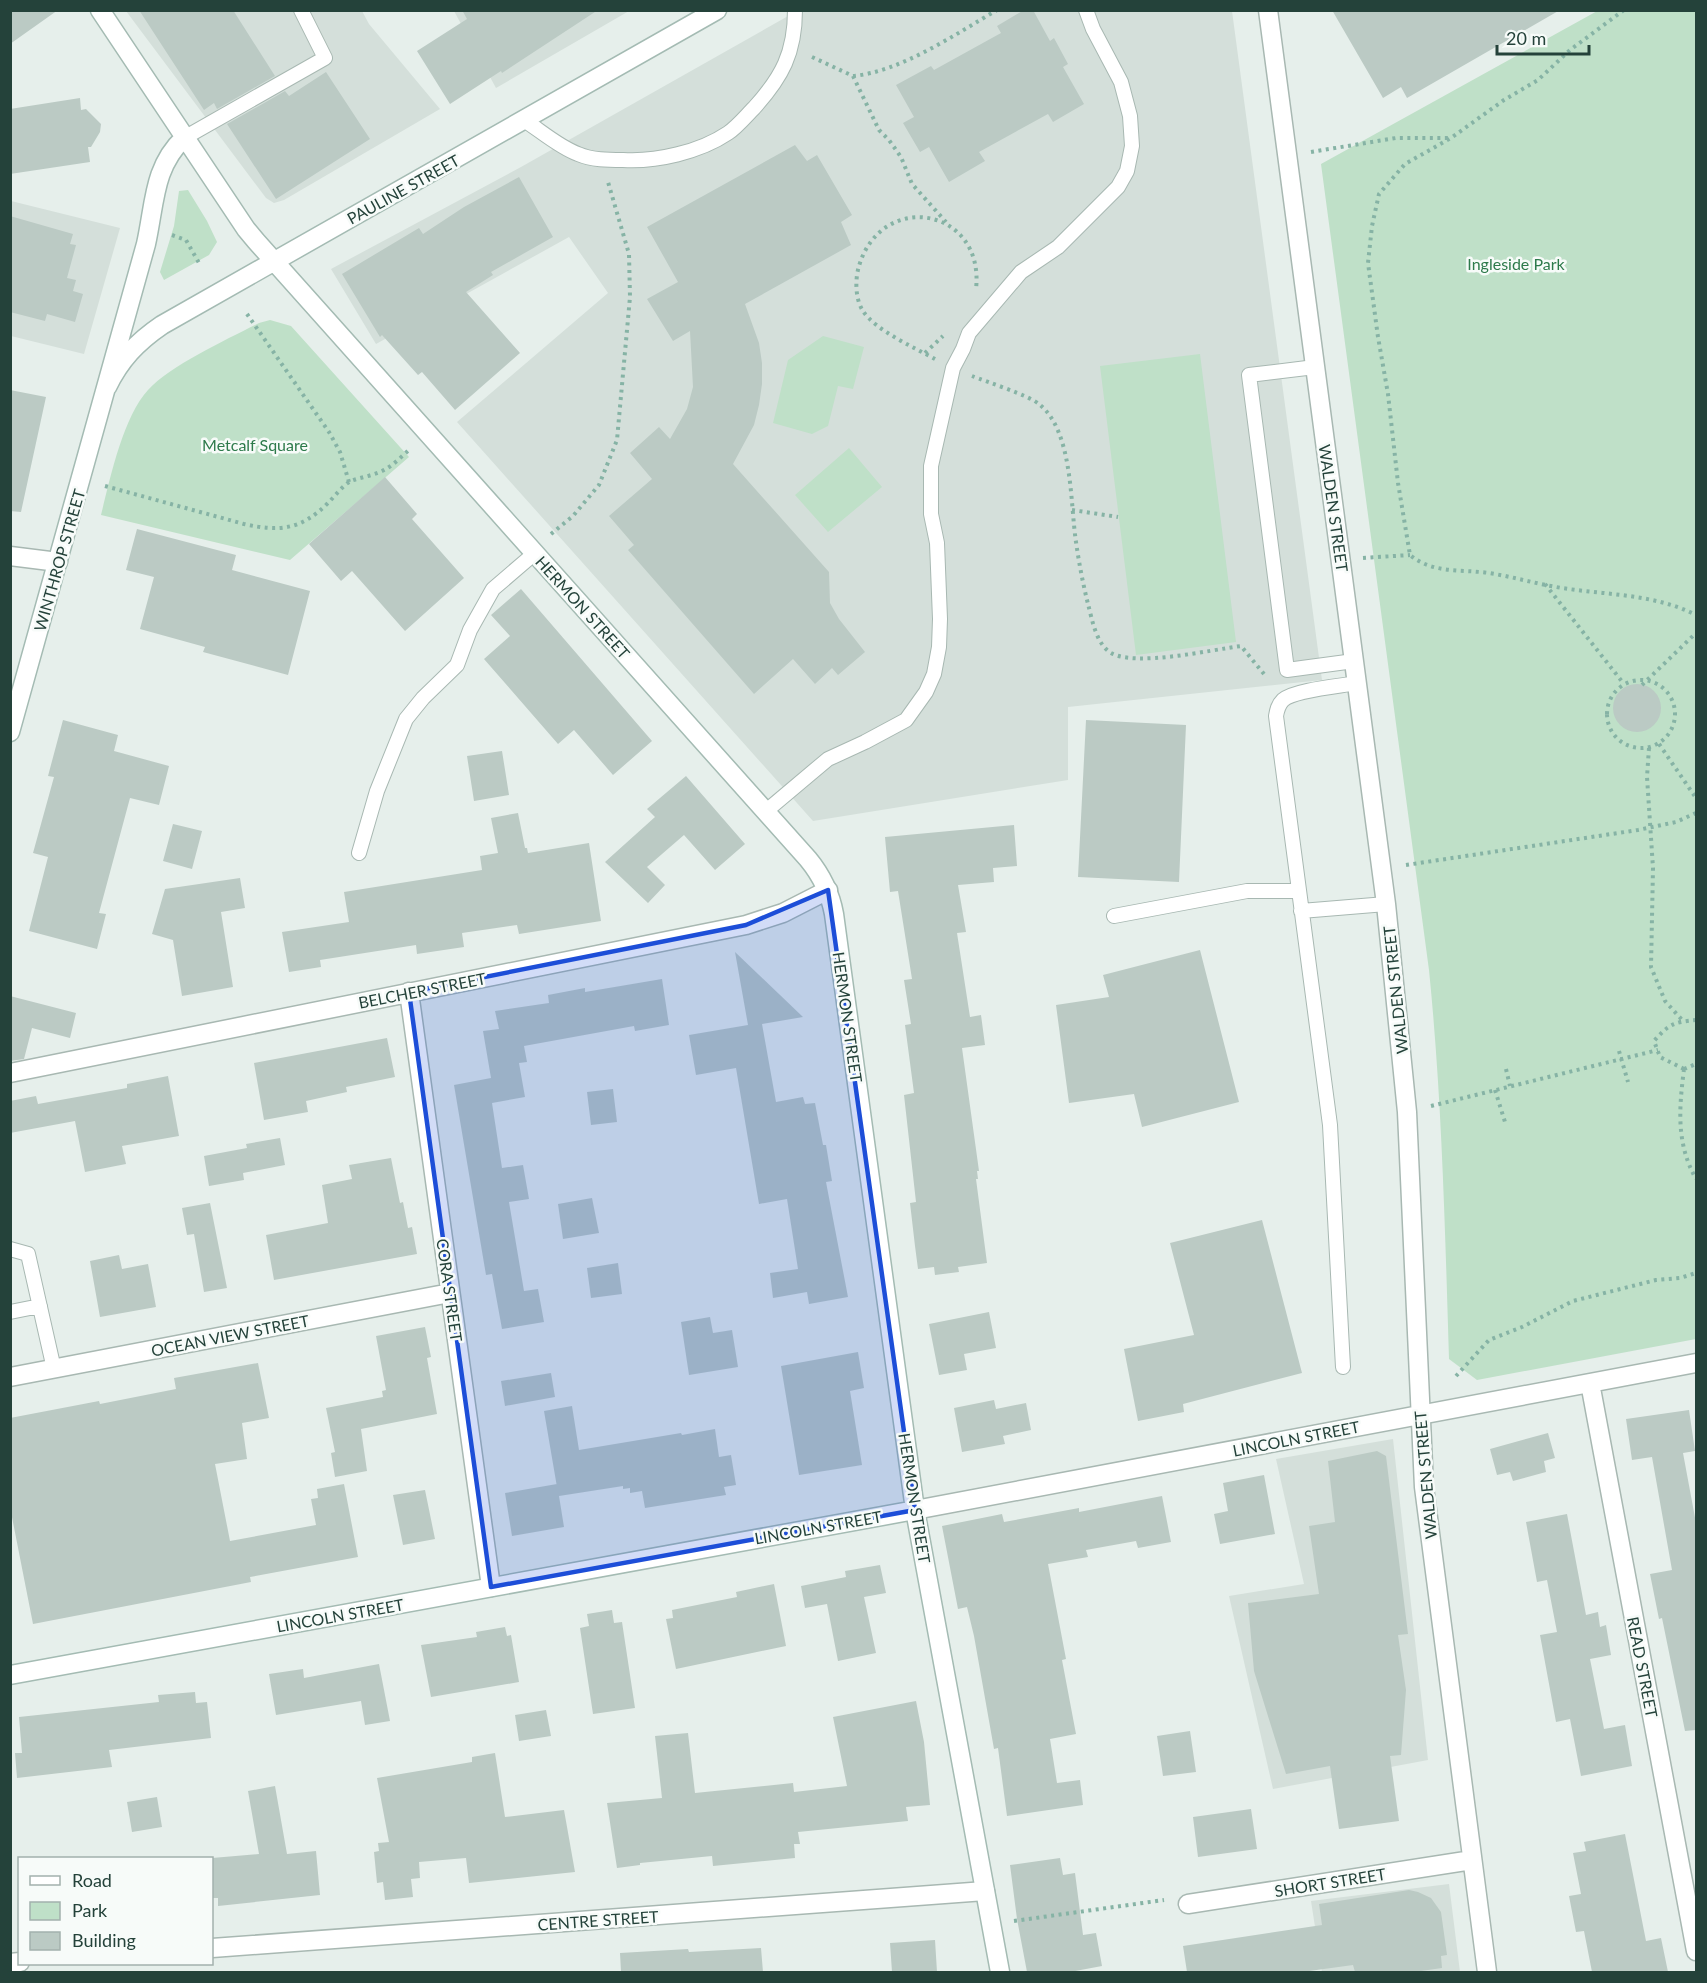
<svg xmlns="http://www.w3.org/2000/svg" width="1707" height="1983" font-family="Lato,sans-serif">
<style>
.built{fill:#d4dfda}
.green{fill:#bfe0c8}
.building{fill:#bbcac4}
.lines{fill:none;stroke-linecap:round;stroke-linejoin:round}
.lane-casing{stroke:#a8b8b2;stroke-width:16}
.street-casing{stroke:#a8b8b2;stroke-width:21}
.secondary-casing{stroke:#a4bbb3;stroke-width:21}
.path{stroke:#86b3a5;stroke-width:4;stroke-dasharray:3 4.5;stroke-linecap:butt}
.lane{stroke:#fff;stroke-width:14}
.street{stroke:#fff;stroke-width:18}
.secondary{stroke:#fff;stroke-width:18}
.marked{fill:#1d4ed8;fill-opacity:0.2;stroke:#1d4ed8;stroke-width:4.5;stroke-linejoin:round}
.labels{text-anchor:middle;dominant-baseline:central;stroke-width:5;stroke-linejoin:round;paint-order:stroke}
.street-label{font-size:16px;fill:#24423a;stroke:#f7fbf9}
.park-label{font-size:16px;fill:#2d7a4b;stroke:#f7fbf9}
</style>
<rect width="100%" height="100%" fill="#e6efeb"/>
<path class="built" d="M 126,11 L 362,11 L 369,24 L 440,109 L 284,200 L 274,203 L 266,198 Z
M 454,11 L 629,11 L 496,88 Z
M 797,11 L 1232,11 L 1322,680 L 1068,707 L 1068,780 L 813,821 L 457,422 L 608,293 L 569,237 L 376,344 L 331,269 L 521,167 Z
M 11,201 L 120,228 L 84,354 L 11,336 Z
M 1393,1439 L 1428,1760 L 1273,1789 L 1229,1596 L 1304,1584 L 1276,1459 Z
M 1449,1884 L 1460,1972 L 1322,1972 L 1311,1901 Z"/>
<path class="green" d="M 1599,10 L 1696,11 L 1696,1339 L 1477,1380 L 1449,1359 C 1445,1229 1442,1099 1429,970 L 1321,164 Z
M 188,190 L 207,221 L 217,242 L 209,255 L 164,280 L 160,272 L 174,226 L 179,191 Z
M 270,320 L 291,326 L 409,457 L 290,560 L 101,515 C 110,479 123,417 148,390 C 171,365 228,339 259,323 Z
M 823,336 L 864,347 L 853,389 L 838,386 L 828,426 L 812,434 L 773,423 L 788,360 Z
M 1200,354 L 1236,642 L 1136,655 L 1100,366 Z
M 849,448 L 882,487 L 828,532 L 795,495 Z"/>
<path class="building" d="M 10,10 L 58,10 L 10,44 Z
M 139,10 L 233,10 L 275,76 L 217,109 L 214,103 L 204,110 Z
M 462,10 L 598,10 L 502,73 L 501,71 L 450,104 L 417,51 L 467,19 Z
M 1024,10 L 1033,10 L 1050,41 L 1054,38 L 1068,64 L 1063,67 L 1084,104 L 1053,122 L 1048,114 L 979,152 L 985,161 L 949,182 L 929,147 L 920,152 L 903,123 L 914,117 L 896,85 L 931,66 L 934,70 L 1001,33 L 997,26 Z
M 1332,10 L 1560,10 L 1407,98 L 1401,87 L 1383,98 Z
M 326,72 L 370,139 L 276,199 L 227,124 L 285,91 L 289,96 Z
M 80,98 L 81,110 L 86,109 L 101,124 L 100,132 L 91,147 L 88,147 L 90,162 L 10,174 L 10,109 Z
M 795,145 L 807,161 L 817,155 L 852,215 L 841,222 L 851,245 L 745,304 L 759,343 L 762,363 L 762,384 L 759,405 L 754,425 L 733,464 L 829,572 L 830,603 L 839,619 L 865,652 L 838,675 L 832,668 L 815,684 L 793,659 L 754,694 L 628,550 L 634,545 L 609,516 L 652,479 L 630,453 L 659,427 L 670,439 L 687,409 L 693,387 L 690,331 L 673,341 L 647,299 L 678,282 L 647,227 Z
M 519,177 L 553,237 L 491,272 L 493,275 L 466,292 L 520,353 L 455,410 L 422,372 L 418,375 L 382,335 L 380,337 L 342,274 L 419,228 L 423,234 L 464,207 Z
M 10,216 L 73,234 L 70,244 L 76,245 L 67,278 L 76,280 L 73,291 L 83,294 L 75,322 L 47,314 L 45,321 L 10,312 Z
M 10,390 L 46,397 L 21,512 L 10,511 Z
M 385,477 L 417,514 L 412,519 L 464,578 L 405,631 L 352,571 L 341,581 L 309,544 Z
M 137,529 L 236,555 L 232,570 L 310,591 L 288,675 L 203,652 L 205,647 L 140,629 L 154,577 L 126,570 Z
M 521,589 L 652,741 L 613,775 L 574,730 L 558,744 L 484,659 L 510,636 L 491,615 Z
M1613 708a24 24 0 1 1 48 0a24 24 0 1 1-48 0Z
M 63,720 L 118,735 L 114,751 L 169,766 L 159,805 L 130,798 L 99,913 L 106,914 L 97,949 L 29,931 L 48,857 L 33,853 L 54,777 L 48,776 Z
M 1086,720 L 1186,725 L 1179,882 L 1078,877 Z
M 502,751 L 509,795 L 474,801 L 467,756 Z
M 686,776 L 745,844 L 715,870 L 684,835 L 647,867 L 665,885 L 648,903 L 605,862 L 655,817 L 647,809 Z
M 518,813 L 525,848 L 527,848 L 528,853 L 589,843 L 601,921 L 519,934 L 517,925 L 462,933 L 464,947 L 417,954 L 416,945 L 320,960 L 321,967 L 289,972 L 282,932 L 349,922 L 344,892 L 482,870 L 480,856 L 498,853 L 491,818 Z
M 173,824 L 202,831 L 192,869 L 163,861 Z
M 1014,825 L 1017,866 L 993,868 L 994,882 L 958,885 L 966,932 L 957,933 L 970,1017 L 981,1015 L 985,1045 L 962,1048 L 979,1171 L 977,1171 L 978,1179 L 976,1179 L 987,1263 L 958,1267 L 959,1272 L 935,1275 L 934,1267 L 918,1269 L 915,1246 L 910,1203 L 916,1202 L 904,1095 L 914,1093 L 905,1025 L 911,1024 L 904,980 L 912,979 L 898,891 L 890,892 L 885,837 Z
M 240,878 L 245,908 L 221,912 L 233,987 L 182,996 L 173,940 L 152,934 L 165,889 Z
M 1200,950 L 1239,1102 L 1142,1127 L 1134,1094 L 1069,1103 L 1056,1005 L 1109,997 L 1103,975 Z
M 735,952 L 803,1017 L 762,1024 L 776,1102 L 803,1097 L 805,1104 L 815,1103 L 823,1145 L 826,1145 L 832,1181 L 826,1182 L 848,1297 L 809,1304 L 807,1292 L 773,1298 L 770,1273 L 798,1269 L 787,1199 L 759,1204 L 736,1068 L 696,1075 L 689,1035 L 748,1025 Z
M 662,979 L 669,1025 L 635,1031 L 634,1026 L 524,1046 L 527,1062 L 519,1063 L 525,1097 L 492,1103 L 502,1168 L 523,1165 L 529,1199 L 509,1202 L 524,1291 L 538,1289 L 544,1322 L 502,1329 L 492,1274 L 486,1275 L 454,1085 L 491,1078 L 483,1031 L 499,1029 L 495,1011 L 549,1003 L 548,995 L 585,988 L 585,992 Z
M 10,996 L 76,1013 L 70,1038 L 32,1028 L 24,1059 L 10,1061 Z
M 387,1038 L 395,1077 L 346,1087 L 347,1092 L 306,1101 L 308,1112 L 264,1120 L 254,1063 Z
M 168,1076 L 179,1136 L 122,1146 L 126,1164 L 85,1172 L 75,1121 L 10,1133 L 10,1101 L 36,1096 L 38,1104 L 127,1088 L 127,1084 Z
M 613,1089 L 617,1122 L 591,1125 L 587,1092 Z
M 280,1138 L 285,1165 L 243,1173 L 244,1180 L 209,1186 L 204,1156 L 247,1148 L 246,1144 Z
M 391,1158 L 400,1203 L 403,1202 L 408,1228 L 412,1227 L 417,1254 L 274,1280 L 266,1235 L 328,1223 L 322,1185 L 352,1179 L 349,1165 Z
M 592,1198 L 599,1233 L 563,1239 L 558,1204 Z
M 210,1203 L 227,1288 L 204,1292 L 194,1234 L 187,1235 L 182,1208 Z
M 1262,1220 L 1302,1373 L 1183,1404 L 1184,1412 L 1138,1421 L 1124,1349 L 1194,1335 L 1170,1243 Z
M 119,1255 L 122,1269 L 148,1264 L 156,1307 L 100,1317 L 90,1261 Z
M 618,1263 L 622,1294 L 591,1298 L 587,1268 Z
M 989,1312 L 996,1348 L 964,1354 L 967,1370 L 939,1375 L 929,1324 Z
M 710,1317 L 713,1333 L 732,1330 L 738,1367 L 689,1375 L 681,1322 Z
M 425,1327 L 431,1357 L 427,1358 L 437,1414 L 361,1429 L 367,1471 L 335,1477 L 331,1453 L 335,1452 L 326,1408 L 383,1397 L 382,1391 L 386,1390 L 376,1336 Z
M 858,1352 L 864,1388 L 850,1391 L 862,1465 L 799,1475 L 781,1366 Z
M 258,1363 L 269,1418 L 242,1423 L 247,1459 L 215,1464 L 230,1541 L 316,1525 L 311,1499 L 318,1498 L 317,1489 L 344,1484 L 358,1557 L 250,1577 L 251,1582 L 33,1624 L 10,1507 L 10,1418 L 99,1401 L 100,1404 L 176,1389 L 174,1378 Z
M 551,1373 L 555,1397 L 505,1406 L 501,1381 Z
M 994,1400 L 996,1409 L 1026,1403 L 1031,1430 L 1003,1436 L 1005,1444 L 962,1452 L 954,1408 Z
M 572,1406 L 579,1450 L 681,1433 L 682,1435 L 715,1429 L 719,1457 L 731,1455 L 736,1485 L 724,1487 L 726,1495 L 645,1508 L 642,1491 L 630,1493 L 630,1488 L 623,1489 L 623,1486 L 559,1496 L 564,1527 L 512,1536 L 505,1493 L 557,1484 L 558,1493 L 544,1411 Z
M 1689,1410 L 1695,1451 L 1683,1453 L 1696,1523 L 1696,1730 L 1685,1731 L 1662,1618 L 1659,1619 L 1650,1574 L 1672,1570 L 1652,1457 L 1632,1460 L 1626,1419 Z
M 1548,1433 L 1555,1458 L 1544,1461 L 1546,1472 L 1513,1481 L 1510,1472 L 1497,1475 L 1490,1449 Z
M 1377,1451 L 1386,1456 L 1408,1634 L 1398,1635 L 1406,1690 L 1401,1755 L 1390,1756 L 1399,1821 L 1339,1829 L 1330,1766 L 1286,1774 L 1254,1671 L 1248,1603 L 1319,1594 L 1309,1526 L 1335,1522 L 1328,1461 Z
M 1264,1475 L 1275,1534 L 1220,1544 L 1214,1514 L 1228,1511 L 1223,1483 Z
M 425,1490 L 435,1539 L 403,1545 L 393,1495 Z
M 1162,1496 L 1171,1542 L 1138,1548 L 1136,1541 L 1086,1550 L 1088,1557 L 1048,1564 L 1066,1659 L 1062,1660 L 1076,1734 L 1050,1739 L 1057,1783 L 1080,1780 L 1083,1805 L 1007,1816 L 998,1748 L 994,1749 L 974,1636 L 967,1607 L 958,1609 L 942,1526 L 1002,1514 L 1004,1522 L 1079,1508 L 1079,1512 Z
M 1567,1514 L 1586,1615 L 1598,1612 L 1600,1627 L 1606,1625 L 1611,1655 L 1590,1659 L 1604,1729 L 1625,1725 L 1632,1766 L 1581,1776 L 1570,1719 L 1556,1722 L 1540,1635 L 1557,1632 L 1547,1580 L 1537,1582 L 1526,1522 Z
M 880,1565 L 886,1593 L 864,1597 L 876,1653 L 838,1661 L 827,1604 L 805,1608 L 801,1586 L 846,1577 L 845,1571 Z
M 774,1584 L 786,1646 L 676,1669 L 666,1619 L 673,1618 L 672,1610 L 737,1597 L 736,1592 Z
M 612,1610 L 614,1623 L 622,1622 L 635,1708 L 593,1714 L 580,1628 L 589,1626 L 587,1614 Z
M 505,1627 L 507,1636 L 511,1635 L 519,1682 L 431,1697 L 421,1645 L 477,1637 L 476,1632 Z
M 379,1664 L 390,1721 L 365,1725 L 361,1701 L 276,1715 L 269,1674 L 303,1669 L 304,1678 Z
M 195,1692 L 196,1703 L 207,1702 L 211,1738 L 109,1750 L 112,1767 L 17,1778 L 15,1753 L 22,1753 L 19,1717 L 159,1702 L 158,1695 Z
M 916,1701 L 924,1742 L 930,1805 L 906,1807 L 908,1821 L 798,1832 L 800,1844 L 794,1844 L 795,1858 L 713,1866 L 712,1856 L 640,1863 L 640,1865 L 617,1868 L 607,1803 L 662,1798 L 655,1736 L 688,1733 L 695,1793 L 793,1783 L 794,1792 L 847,1786 L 833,1717 Z
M 546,1710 L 551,1736 L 519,1741 L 515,1715 Z
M 1190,1731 L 1196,1772 L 1163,1776 L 1157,1736 Z
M 495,1753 L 505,1817 L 564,1810 L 575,1872 L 469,1883 L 466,1858 L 419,1862 L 420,1878 L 411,1879 L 413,1897 L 385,1900 L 383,1882 L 377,1883 L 374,1852 L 379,1851 L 378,1843 L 389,1842 L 377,1778 L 472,1762 L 472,1757 Z
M 275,1786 L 287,1854 L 316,1851 L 320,1895 L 218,1906 L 218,1898 L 212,1898 L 212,1858 L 259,1854 L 248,1791 Z
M 157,1797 L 162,1827 L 132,1832 L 127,1802 Z
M 1251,1809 L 1257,1849 L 1198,1857 L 1193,1817 Z
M 1625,1834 L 1646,1941 L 1661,1938 L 1668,1972 L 1592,1972 L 1584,1931 L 1576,1932 L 1569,1896 L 1581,1894 L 1573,1853 L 1586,1851 L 1584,1842 Z
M 1060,1858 L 1063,1875 L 1075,1873 L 1083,1935 L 1096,1933 L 1102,1966 L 1070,1972 L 1027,1972 L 1017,1919 L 1010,1865 Z
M 1409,1890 L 1418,1892 L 1431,1898 L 1441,1912 L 1447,1955 L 1441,1956 L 1442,1968 L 1414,1972 L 1355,1972 L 1353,1965 L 1302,1972 L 1187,1972 L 1183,1946 L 1322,1925 L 1319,1904 Z
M 935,1940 L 937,1972 L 892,1972 L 890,1943 Z
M 761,1948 L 763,1972 L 621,1972 L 620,1953 L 688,1949 L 689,1952 Z"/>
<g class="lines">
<defs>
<path id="lane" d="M 524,120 C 541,131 559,147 578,154 C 592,160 608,160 623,160 C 656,162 700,152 728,133 C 737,127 746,116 754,108 C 782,77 795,53 795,10
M 184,138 L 325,58 L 301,10
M 1315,367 L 1249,375 L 1287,670 L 1354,661
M 765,812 L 828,759 L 865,742 L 906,720 L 926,692 L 934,674 L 939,647 L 940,619 L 937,543 L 931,514 L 931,466 L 953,368 L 963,349 L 969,333 L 1021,272 L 1058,247 L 1118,187 L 1127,171 L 1132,146 L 1130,116 L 1121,82 L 1093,29 L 1086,10
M 359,853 L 377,791 L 406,719 L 423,698 L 457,665 L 470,630 L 493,589 L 535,553
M 1301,911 L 1386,904
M 1114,916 L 1247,891 L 1299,891
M 10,1249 L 28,1254 L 54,1369
M 10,1312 L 40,1306
M 1343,1367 L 1330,1125 L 1276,716 C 1277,710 1278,705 1283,700 C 1294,690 1341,686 1357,683"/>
<path id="street" d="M 1268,10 L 1386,904 L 1407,1112 L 1424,1487 L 1487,1972
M 10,556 L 58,562
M 409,992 L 491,1587
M 10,1073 L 746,925 L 783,913 L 828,890
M 10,1377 L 450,1293
M 1590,1383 L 1696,1951
M 915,1510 L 1696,1363
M 1188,1904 L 1472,1860
M 212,1948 L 985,1891
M 10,1963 L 20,1962"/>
<path id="secondary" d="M 100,10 L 246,229 L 256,241 L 808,859 C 822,876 830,892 834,914 L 915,1510 L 1000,1972
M 107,387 C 120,360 137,342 162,325 L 717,10
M 10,732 L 146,244 C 155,204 153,167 184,138
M 10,1675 L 915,1510"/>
</defs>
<use href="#lane" class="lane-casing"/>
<use href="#street" class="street-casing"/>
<use href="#secondary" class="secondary-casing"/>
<path class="path" d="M 1624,10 L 1570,50 L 1538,80 L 1504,100 L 1451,138 L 1405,164 L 1379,194 L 1372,226 L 1368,263 L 1378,337 L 1388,394 L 1398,483 L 1410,555 C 1433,574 1461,569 1489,573 C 1514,577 1537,584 1562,588 C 1607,595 1655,594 1696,615
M 812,57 L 853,76 L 879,130 L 889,140 L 901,157 L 912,184 L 946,222
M 853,76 C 900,72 956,34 997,10
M 1311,152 L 1396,138 L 1450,138
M 172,235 L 186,240 L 199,263
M 247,314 L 329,432 L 340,452 L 349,482
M 925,353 L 943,336
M 935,359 C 915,348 875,330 863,311 C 855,299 855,279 859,266 C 882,189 985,208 976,289
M 972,376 C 987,382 1028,395 1039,404 C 1073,431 1070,502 1076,542 C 1079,563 1083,584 1088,604 C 1092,619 1096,644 1111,653 C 1136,667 1210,650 1241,646 L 1264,674
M 105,486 L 244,524 C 279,532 301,530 328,503 C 335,496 343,485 351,481 C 361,477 372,476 382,471 C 393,466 402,456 411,448
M 1072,510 L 1118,517
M 551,534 L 573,516 L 599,485 L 617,440 L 630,297 L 629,254 L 608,182
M 1363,558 L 1410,555
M 1545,584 L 1624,684
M1607 714a34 34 0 1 1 68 0a34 34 0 1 1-68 0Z
M 1642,685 L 1696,633
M 1659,744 L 1696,798
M 1649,748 L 1647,777 L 1653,868 L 1651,967 L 1665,1001 L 1683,1021
M 1406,865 L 1638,830 L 1676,822 L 1696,813
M 1619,1051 L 1628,1082
M 1506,1069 L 1510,1086
M 1684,1069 C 1679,1109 1676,1143 1696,1179
M 1684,1069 L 1660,1057 L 1654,1041 C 1669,1024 1674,1022 1696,1020
M 1684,1069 L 1696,1064
M 1495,1090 L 1505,1122
M 1431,1106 L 1658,1050
M 1456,1376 L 1489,1340 L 1522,1327 L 1573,1301 L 1656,1280 L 1680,1278 L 1696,1273
M 1014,1921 L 1164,1900"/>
<use href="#lane" class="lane"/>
<use href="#street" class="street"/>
<use href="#secondary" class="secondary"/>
</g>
<path class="marked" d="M 828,890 L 915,1510 L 491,1587 L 409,992 L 746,925 Z"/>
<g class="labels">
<g class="street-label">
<text transform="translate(403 189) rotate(-29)">PAULINE STREET</text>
<text transform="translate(1334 508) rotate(82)">WALDEN STREET</text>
<text transform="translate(59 560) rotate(-74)">WINTHROP STREET</text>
<text transform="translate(583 607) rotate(48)">HERMON STREET</text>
<text transform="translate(422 990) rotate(-11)">BELCHER STREET</text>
<text transform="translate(1395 990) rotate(-96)">WALDEN STREET</text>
<text transform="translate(848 1017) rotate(82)">HERMON STREET</text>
<text transform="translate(450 1290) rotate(82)">CORA STREET</text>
<text transform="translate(230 1335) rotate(-11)">OCEAN VIEW STREET</text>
<text transform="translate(1296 1438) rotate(-11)">LINCOLN STREET</text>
<text transform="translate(1425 1475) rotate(-95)">WALDEN STREET</text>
<text transform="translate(915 1498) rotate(81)">HERMON STREET</text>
<text transform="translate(818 1527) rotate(-10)">LINCOLN STREET</text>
<text transform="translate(340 1615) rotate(-10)">LINCOLN STREET</text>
<text transform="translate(1643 1667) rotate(79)">READ STREET</text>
<text transform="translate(1330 1882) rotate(-9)">SHORT STREET</text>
<text transform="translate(598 1920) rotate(-4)">CENTRE STREET</text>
</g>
<g class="park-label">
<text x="1516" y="263">Ingleside Park</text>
<text x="255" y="444">Metcalf Square</text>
</g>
</g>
<rect width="1707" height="1983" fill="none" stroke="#24423a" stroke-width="24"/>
<rect x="18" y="1857" width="195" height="108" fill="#f7fbf9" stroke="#a3b1ad" stroke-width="1.5"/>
<rect x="30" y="1876" width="30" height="9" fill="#ffffff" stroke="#a3b1ad" stroke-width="1.5"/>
<text x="72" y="1887" font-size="18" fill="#24423a">Road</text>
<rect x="30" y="1902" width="30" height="18" fill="#bfe0c8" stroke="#a3b1ad" stroke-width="1.5"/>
<text x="72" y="1917" font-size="18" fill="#24423a">Park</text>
<rect x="30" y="1932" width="30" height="18" fill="#bbcac4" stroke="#a3b1ad" stroke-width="1.5"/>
<text x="72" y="1947" font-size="18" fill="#24423a">Building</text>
<path d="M1497 45v9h92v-9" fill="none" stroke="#24423a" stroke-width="3"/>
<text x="1506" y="45" font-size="18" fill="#24423a" stroke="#f7fbf9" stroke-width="4.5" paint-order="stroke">20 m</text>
</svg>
